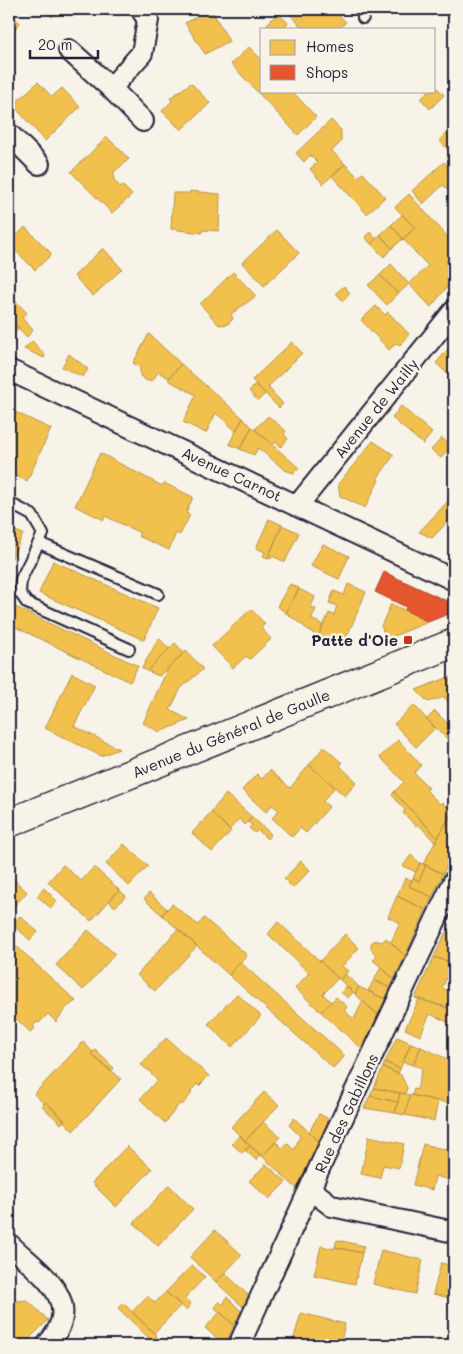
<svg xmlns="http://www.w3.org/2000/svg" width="463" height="1354" font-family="Mali,sans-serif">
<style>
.homes{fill:#f2c14e;stroke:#b49148}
.shops{fill:#e4572e;stroke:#aa4732}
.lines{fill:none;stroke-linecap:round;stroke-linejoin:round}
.lane-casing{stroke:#22223b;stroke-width:14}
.street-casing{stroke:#22223b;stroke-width:24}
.secondary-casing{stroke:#22223b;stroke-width:31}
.lane{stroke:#f7f3e8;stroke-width:10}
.street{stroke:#f7f3e8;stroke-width:20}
.secondary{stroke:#f7f3e8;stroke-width:28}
.poi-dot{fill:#c8321e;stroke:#f7f3e8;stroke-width:2}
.labels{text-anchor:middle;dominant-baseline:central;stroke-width:5;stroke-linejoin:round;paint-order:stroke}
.street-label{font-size:15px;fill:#22223b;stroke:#f7f3e8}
.poi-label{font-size:15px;font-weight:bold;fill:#22223b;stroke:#f7f3e8;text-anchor:end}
</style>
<rect width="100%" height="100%" fill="#f7f3e8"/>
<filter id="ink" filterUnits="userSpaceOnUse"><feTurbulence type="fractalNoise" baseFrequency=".02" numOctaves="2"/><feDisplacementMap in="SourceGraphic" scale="10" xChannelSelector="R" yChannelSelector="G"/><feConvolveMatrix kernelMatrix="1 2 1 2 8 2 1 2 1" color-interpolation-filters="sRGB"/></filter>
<g filter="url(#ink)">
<path class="homes" d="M 44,9 L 61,9 L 52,17 Z
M 211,9 L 229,41 L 205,54 L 185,23 Z
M 295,9 L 332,9 L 346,22 L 339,29 L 303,29 L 290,14 Z
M 9,11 L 20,23 L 9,35 Z
M 278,13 L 288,23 L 282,29 L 268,29 L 265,26 Z
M 249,47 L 262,60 L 262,91 L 292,91 L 316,117 L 298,135 L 231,64 Z
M 38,82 L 52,97 L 62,88 L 80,107 L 45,141 L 13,105 Z
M 191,83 L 210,103 L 181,130 L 162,111 L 172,101 L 170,98 Z
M 434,85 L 444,95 L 430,109 L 421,99 L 428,91 L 434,91 Z
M 331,120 L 341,130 L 341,142 L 332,151 L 345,164 L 323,184 L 310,169 L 317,162 L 310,155 L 304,162 L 296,153 Z
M 446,133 L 454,142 L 454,156 L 439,140 Z
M 107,137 L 129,159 L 114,172 L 114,180 L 120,187 L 122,185 L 132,195 L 112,213 L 71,172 Z
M 444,162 L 454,172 L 454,196 L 443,185 L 423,204 L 412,191 Z
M 345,164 L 358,177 L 363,173 L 385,197 L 367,214 L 332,176 Z
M 190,191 L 220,194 L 219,231 L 202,230 L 202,233 L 171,229 L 173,193 L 190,193 Z
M 409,194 L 454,244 L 454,254 L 446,262 L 454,271 L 454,278 L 431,307 L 409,284 L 428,266 L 403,239 L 415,228 L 395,207 Z
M 402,215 L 415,228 L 403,239 L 391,225 Z
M 391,225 L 403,239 L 392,248 L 380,235 Z
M 25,227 L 52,254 L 35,270 L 9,244 Z
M 277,230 L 299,253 L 264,286 L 242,263 Z
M 370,232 L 376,239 L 371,244 L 365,237 Z
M 380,235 L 392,248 L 384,257 L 371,244 Z
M 103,248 L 122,269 L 93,296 L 74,276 Z
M 391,264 L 409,284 L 398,294 L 380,275 Z
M 233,272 L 256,296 L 231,314 L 233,319 L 228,324 L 219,325 L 200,304 Z
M 380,275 L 398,294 L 387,305 L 368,285 Z
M 344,286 L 350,293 L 343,301 L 336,293 Z
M 9,294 L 27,313 L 22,318 L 33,330 L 27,337 L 9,318 Z
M 376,306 L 385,315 L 388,312 L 409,334 L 400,345 L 396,343 L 389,350 L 361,320 Z
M 9,318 L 19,328 L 13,335 L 9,333 Z
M 149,334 L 181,364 L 169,378 L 158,372 L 153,380 L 147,381 L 140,376 L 140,367 L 133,363 Z
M 32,341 L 45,355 L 44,358 L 24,349 Z
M 292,342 L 302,353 L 268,387 L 283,404 L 279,408 L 252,380 Z
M 450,347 L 454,351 L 454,380 L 436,363 Z
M 69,354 L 88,369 L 83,377 L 62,367 Z
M 181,364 L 243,418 L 236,431 L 216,413 L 206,433 L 183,422 L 196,395 L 168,380 Z
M 256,384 L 265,394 L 258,401 L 249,391 Z
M 401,406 L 432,433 L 423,444 L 392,418 Z
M 9,409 L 51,429 L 27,481 L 9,473 Z
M 268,416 L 286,431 L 284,434 L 288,439 L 281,447 L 276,442 L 273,445 L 255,429 Z
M 243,418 L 252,427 L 240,449 L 229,444 Z
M 252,427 L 299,468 L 294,473 L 285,470 L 258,448 L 254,455 L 240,449 Z
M 442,438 L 451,446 L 441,458 L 431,450 Z
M 373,441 L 394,455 L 377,479 L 379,480 L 365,508 L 340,496 L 338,484 Z
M 100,453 L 162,486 L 164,483 L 193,497 L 186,513 L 190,515 L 180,535 L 176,533 L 169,550 L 138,536 L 140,533 L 105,516 L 104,520 L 75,506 Z
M 452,497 L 454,498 L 454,515 L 432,538 L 419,532 Z
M 269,519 L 282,525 L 268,558 L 263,556 L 265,552 L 256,548 Z
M 282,525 L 299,533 L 285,562 L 272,556 L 271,559 L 268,558 Z
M 9,528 L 23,534 L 9,564 Z
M 323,544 L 349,556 L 339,579 L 311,566 Z
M 53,561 L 158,608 L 144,640 L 39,593 Z
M 290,584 L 299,588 L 286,613 L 277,606 Z
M 348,584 L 366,592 L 342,648 L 318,637 L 329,613 L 334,615 L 337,606 L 329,603 L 334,591 L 344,595 Z
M 299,589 L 315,597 L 311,607 L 316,609 L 311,619 L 323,625 L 318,637 L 286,613 Z
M 9,604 L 138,666 L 130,682 L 9,624 Z
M 391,604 L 424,619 L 428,622 L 387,639 L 381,626 Z
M 251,609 L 265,624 L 261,628 L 271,639 L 250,659 L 246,656 L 233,668 L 212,646 Z
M 159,638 L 169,649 L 147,671 L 142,668 Z
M 175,643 L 184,653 L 159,676 L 147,671 Z
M 186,651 L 203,669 L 181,688 L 170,710 L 189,720 L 160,732 L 143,723 L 168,668 Z
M 72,673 L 95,685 L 74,726 L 119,749 L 101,756 L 45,728 Z
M 449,677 L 454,683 L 454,708 L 444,697 L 428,702 L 416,690 Z
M 414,705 L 435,728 L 416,747 L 394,724 Z
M 435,711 L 454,730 L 454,735 L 449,741 L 427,719 Z
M 398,740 L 421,765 L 414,773 L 429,788 L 426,790 L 440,804 L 442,802 L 452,812 L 438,838 L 394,792 L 404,782 L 380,757 Z
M 324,747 L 342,763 L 340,766 L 357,782 L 345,796 L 309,765 Z
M 309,765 L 335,787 L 323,801 L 329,807 L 306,833 L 300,828 L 292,837 L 272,818 L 279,810 L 272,805 L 266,812 L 242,790 L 257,774 L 262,779 L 270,770 L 290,788 Z
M 394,792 L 438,838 L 435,842 L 418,824 L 416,826 L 403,813 L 405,810 L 392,795 Z
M 226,794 L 252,817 L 245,825 L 239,819 L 229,830 L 211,812 Z
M 454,809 L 454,849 L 443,874 L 423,864 Z
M 211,812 L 231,831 L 212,852 L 192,833 Z
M 252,817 L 271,834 L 267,839 L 258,830 L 255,833 L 249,828 L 252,825 L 248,822 Z
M 124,844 L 148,866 L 129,886 L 106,864 Z
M 411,855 L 420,863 L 416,872 L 403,866 Z
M 301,861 L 310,870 L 293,888 L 284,879 Z
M 420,863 L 426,865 L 419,881 L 413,878 Z
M 63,865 L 81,881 L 94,867 L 119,890 L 91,921 L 48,882 Z
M 426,865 L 443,874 L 432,897 L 409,886 L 413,878 L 419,881 Z
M 9,875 L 27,892 L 9,912 Z
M 405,878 L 412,880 L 409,886 L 432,897 L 426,910 L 397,896 Z
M 44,888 L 57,901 L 51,908 L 37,896 Z
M 119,890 L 126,896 L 115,907 L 109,901 Z
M 149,893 L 167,909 L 162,915 L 144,899 Z
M 397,896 L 426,910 L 405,956 L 391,942 L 400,923 L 388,917 Z
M 172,904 L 198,925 L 204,918 L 247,955 L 229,975 L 162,915 Z
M 20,916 L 38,932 L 30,940 L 12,924 Z
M 278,922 L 338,978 L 323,994 L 331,1002 L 321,1012 L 295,988 L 309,973 L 268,934 Z
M 178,929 L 197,946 L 155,991 L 137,975 Z
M 88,930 L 115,954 L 83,990 L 56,965 Z
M 446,932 L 454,934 L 453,963 L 434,957 Z
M 345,934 L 359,948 L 342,966 L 348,971 L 340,980 L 320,961 Z
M 386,938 L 405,956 L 394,979 L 373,960 L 377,956 L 371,949 L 371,943 L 375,940 L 382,942 Z
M 15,945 L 76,1001 L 67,1007 L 56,1022 L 48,1014 L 39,1023 L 37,1022 L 33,1026 L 35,1028 L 30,1032 L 9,1012 L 9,951 Z
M 434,957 L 453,963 L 442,988 L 454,992 L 447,1007 L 415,998 Z
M 240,962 L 345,1056 L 333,1068 L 229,975 Z
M 381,967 L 394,979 L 390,988 L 374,980 Z
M 345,974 L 359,987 L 355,994 L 340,980 Z
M 374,980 L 390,988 L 385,999 L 368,991 Z
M 347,986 L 353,992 L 348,998 L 341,992 Z
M 359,987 L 385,999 L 378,1015 L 355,994 Z
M 237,994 L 261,1016 L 232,1047 L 208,1024 Z
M 336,997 L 347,1007 L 344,1011 L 354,1019 L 363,1001 L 378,1015 L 362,1049 L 321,1012 Z
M 419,999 L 454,1010 L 452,1024 L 430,1014 L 420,1036 L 405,1029 Z
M 397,1037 L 411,1043 L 400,1069 L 385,1062 Z
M 166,1038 L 209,1076 L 199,1086 L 197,1084 L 190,1092 L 192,1093 L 182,1105 L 180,1103 L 165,1123 L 140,1099 L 157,1080 L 151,1074 L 152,1073 L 141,1065 Z
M 83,1042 L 93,1052 L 91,1054 L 121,1079 L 73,1131 L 46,1102 L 44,1104 L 34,1094 Z
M 411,1043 L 421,1047 L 413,1065 L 403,1062 Z
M 421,1047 L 454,1062 L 454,1092 L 452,1104 L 412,1095 L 414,1089 L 417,1090 L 422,1068 L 413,1065 Z
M 95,1050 L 114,1068 L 111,1072 L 91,1054 Z
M 385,1062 L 400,1069 L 398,1074 L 383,1067 Z
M 383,1067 L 401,1075 L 407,1088 L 405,1094 L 374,1088 Z
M 374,1088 L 400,1093 L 398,1102 L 370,1096 Z
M 264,1092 L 279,1105 L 245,1141 L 231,1127 Z
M 400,1093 L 410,1095 L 405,1115 L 395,1113 Z
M 410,1095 L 438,1101 L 434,1121 L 405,1115 Z
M 370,1096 L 398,1102 L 395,1113 L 364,1108 Z
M 46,1102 L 65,1120 L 61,1124 L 42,1106 Z
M 319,1114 L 329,1119 L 319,1141 L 309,1132 Z
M 294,1118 L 319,1141 L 297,1189 L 262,1156 L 276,1142 L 282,1148 L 287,1143 L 294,1150 L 300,1136 L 289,1125 Z
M 263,1122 L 280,1137 L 262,1156 L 245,1141 Z
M 240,1135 L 250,1146 L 242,1153 L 232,1144 Z
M 369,1136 L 404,1144 L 399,1168 L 383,1165 L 380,1178 L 361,1174 Z
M 423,1144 L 454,1152 L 454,1181 L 435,1176 L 432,1190 L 413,1185 Z
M 127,1146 L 152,1169 L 116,1207 L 92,1183 Z
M 250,1146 L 260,1155 L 256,1160 L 245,1150 Z
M 266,1164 L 286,1182 L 269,1199 L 249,1181 Z
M 169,1185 L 193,1209 L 158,1246 L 134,1223 Z
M 215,1230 L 242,1255 L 216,1282 L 190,1257 Z
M 337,1240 L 364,1246 L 362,1253 L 335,1247 Z
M 321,1246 L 335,1249 L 335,1247 L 362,1253 L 355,1284 L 314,1275 Z
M 381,1250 L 423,1260 L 415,1294 L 373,1284 Z
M 441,1263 L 454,1266 L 454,1299 L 433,1294 Z
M 192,1265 L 205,1277 L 185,1298 L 191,1304 L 186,1310 L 166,1292 Z
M 225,1273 L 248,1295 L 243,1307 L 216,1282 Z
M 166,1292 L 181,1305 L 154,1333 L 132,1312 L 147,1296 L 155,1303 Z
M 227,1297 L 241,1311 L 234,1325 L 215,1308 L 219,1301 L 223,1305 Z
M 27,1300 L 48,1320 L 28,1340 L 9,1341 L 9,1302 Z
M 123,1303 L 157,1336 L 152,1341 L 118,1308 Z
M 220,1312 L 234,1325 L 225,1345 L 205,1328 Z
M 301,1313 L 345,1324 L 340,1345 L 308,1340 L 307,1345 L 292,1345 Z
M 429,1340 L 450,1345 L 428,1345 Z"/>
<path class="shops" d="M 384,572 L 451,603 L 451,613 L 428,622 L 405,610 L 406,607 L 375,592 Z"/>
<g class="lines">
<defs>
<path id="lane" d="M 363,18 L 366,9
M 9,503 L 32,515 L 43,534 L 21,579 L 20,593 L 27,603 L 129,649
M 39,543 L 158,594"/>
<path id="street" d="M 141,9 L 148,20 L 142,53 L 111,88 L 143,121
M 69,50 L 111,88
M 9,134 L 39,164
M 9,370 L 454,580
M 298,505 L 454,311
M 310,1189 L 332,1206 L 454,1232
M 9,1244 C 40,1274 87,1301 47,1345
M 239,1345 L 322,1162 L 454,881"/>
<path id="secondary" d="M 9,823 L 454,643"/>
</defs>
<use href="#lane" class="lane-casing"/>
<use href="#street" class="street-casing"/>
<use href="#secondary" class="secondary-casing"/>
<use href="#lane" class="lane"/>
<use href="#street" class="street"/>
<use href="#secondary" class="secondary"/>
</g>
</g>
<rect class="poi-dot" x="403" y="635" width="10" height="10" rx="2.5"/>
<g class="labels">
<g class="street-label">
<text transform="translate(376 408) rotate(-51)">Avenue de Wailly</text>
<text transform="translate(232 474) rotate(25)">Avenue Carnot</text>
<text transform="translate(231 733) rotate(-22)">Avenue du Général de Gaulle</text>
<text transform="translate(346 1113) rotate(-65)">Rue des Gabillons</text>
</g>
<g class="poi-label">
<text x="398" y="640">Patte d'Oie</text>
</g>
</g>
<rect width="463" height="1354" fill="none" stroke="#f7f3e8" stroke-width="30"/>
<rect x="15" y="15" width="433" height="1324" fill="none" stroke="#22223b" stroke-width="2" filter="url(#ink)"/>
<rect x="260" y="28" width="175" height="65" fill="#f7f3e8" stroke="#a29fa3"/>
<rect x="270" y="40" width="25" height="15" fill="#f2c14e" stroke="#a29fa3"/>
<text x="306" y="52" font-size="15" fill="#22223b">Homes</text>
<rect x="270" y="65" width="25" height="15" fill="#e4572e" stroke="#a29fa3"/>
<text x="306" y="78" font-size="15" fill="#22223b">Shops</text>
<path d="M30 50v8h68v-8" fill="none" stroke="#22223b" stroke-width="2.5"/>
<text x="38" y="50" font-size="15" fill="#22223b" stroke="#f7f3e8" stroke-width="4" paint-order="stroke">20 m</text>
</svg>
